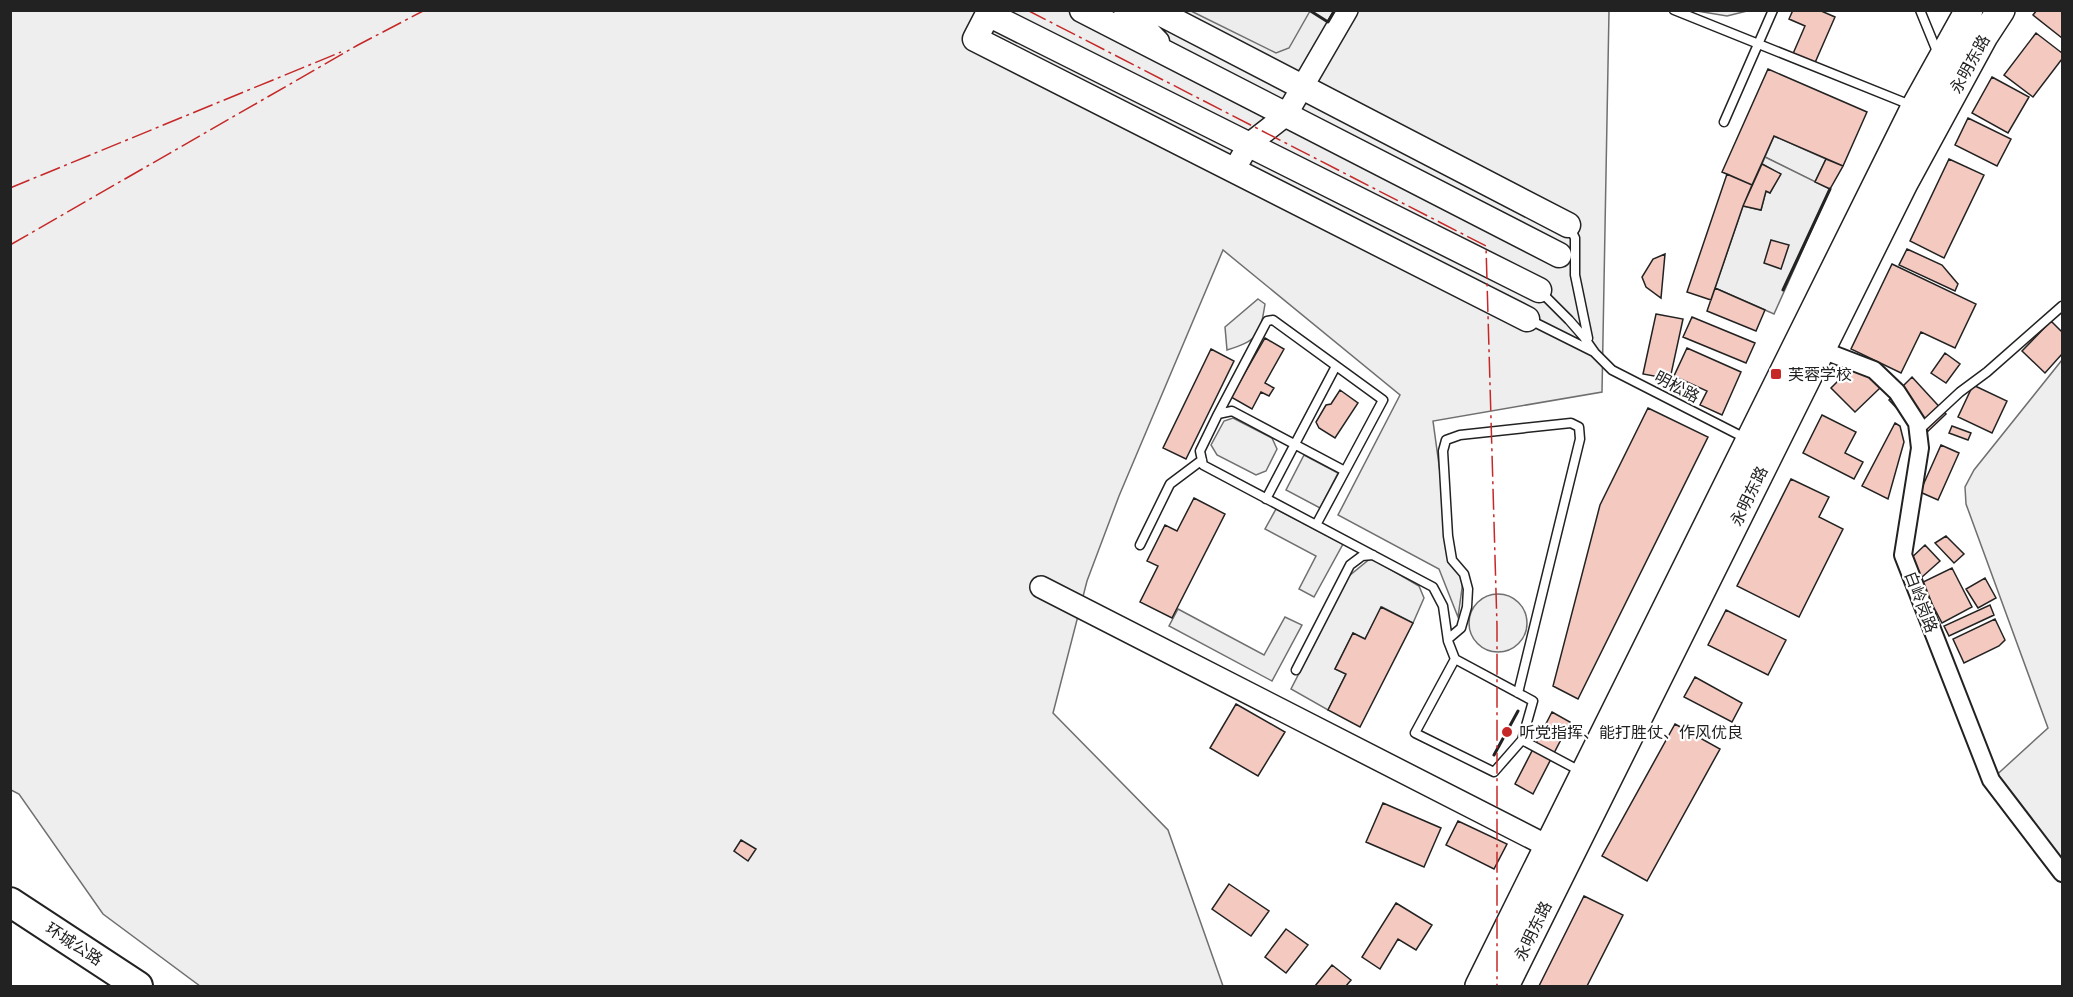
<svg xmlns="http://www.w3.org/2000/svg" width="2073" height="997" font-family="'Space Grotesk','Noto Sans SC',sans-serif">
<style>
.green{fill:#eee;stroke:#6f6f6f;stroke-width:1.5}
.parking{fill:#ededed;stroke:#6f6f6f;stroke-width:1.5}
.building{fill:#f3c9c0;stroke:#222;stroke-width:1.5}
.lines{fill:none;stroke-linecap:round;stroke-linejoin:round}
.service-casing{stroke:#222;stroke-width:11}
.minor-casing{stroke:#222;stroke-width:20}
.tertiary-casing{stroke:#222;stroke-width:24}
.secondary-casing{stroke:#222;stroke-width:27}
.primary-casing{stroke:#222;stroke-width:30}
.trunk-casing{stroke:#222;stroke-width:32}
.service{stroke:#fff;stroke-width:8}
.minor{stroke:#fff;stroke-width:16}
.tertiary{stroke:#fff;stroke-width:21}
.secondary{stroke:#fff;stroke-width:24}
.primary{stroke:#fff;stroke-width:27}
.trunk{stroke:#fff;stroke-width:28}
.wall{stroke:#222;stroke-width:3}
.power{stroke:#c62828;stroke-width:1.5;stroke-dasharray:21 4.5 3 4.5;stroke-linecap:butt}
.poi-dot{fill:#c62828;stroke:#fff;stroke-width:2}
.labels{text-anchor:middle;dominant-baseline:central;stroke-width:4.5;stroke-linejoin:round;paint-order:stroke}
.street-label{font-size:16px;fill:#222;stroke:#fff}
.poi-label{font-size:16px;fill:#222;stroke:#fff;text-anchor:start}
</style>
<rect width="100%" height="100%" fill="#fff"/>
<path class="green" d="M 10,11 L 1609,11 L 1602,392 L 1433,421 L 1452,560 L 1464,574 L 1458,617 L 1439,569 L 1338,515 L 1400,395 L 1223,250 L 1119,496 L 1087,581 L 1053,713 L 1168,830 L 1223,986 L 200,986 L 103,914 L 19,794 L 11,790 Z
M 1774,136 L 1826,159 L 1815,182 L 1765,157 Z
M 1258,299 L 1265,304 C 1260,336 1258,340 1227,350 L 1225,327 Z
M 2062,360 L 2062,873 L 1991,780 L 2048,728 L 1966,504 L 1965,487 L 1974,470 Z
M 1233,418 L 1272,438 L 1277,449 L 1266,471 L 1256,475 L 1217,455 L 1211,445 L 1224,421 Z
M 1304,455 L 1338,473 L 1320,508 L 1286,490 Z
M 1276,509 L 1343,544 L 1314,597 L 1299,589 L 1316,556 L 1265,529 Z
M 1371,558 L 1419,586 L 1424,598 L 1413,623 L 1382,607 L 1365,639 L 1353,633 L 1335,669 L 1346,674 L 1328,710 L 1291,689 L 1349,576 Z
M1469 623a29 29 0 1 1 58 0a29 29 0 1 1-58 0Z
M 1178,609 L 1264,655 L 1285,617 L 1302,625 L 1272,681 L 1169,626 Z"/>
<path class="parking" d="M 1191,11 L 1309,10 L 1310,11 L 1289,48 L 1276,53 Z
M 1697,11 L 1747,11 L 1727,16 Z
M 1765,157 L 1830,189 L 1774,314 L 1715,288 L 1743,206 L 1761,210 L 1766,191 L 1770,193 L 1780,174 L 1762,164 Z"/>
<path class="building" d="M 1793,10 L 1819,10 L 1835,17 L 1814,65 L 1792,56 L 1805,26 L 1789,19 Z
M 2037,10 L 2062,10 L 2062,38 L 2033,15 Z
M 2036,33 L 2062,53 L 2062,59 L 2033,97 L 2004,75 Z
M 1768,69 L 1867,112 L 1843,166 L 1774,136 L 1752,185 L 1722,172 Z
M 1992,77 L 2029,97 L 2008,133 L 1972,113 Z
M 1968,118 L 2011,139 L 1997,166 L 1955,145 Z
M 1826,159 L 1843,166 L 1830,189 L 1815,182 Z
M 1949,159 L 1984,175 L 1944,258 L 1910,241 Z
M 1762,164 L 1781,174 L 1770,193 L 1766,191 L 1761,210 L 1743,206 Z
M 1727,174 L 1752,185 L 1743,206 L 1711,300 L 1687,292 Z
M 1771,240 L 1789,245 L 1781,269 L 1764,263 Z
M 1907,249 L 1942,265 L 1958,284 L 1955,291 L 1899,265 Z
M 1665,254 L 1661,298 L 1646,287 L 1642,277 L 1653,259 Z
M 1892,264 L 1976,304 L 1955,348 L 1921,332 L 1901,373 L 1851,349 Z
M 1715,288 L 1765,310 L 1756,331 L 1707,311 Z
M 1656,314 L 1683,319 L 1670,379 L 1643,374 Z
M 1692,317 L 1755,343 L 1746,363 L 1683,337 Z
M 2051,321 L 2062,332 L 2062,354 L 2045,373 L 2022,351 Z
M 1265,338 L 1284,349 L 1265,383 L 1274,388 L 1269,396 L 1261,392 L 1252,409 L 1231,397 Z
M 1687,348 L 1741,372 L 1722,415 L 1700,405 L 1707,391 L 1674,376 Z
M 1211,349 L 1234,361 L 1186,459 L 1163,448 Z
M 1945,353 L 1960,364 L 1946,383 L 1931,373 Z
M 1856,363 L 1880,388 L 1855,412 L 1831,388 Z
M 1912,377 L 1946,414 L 1923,436 L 1889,400 Z
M 1973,385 L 2007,401 L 1992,433 L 1958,417 Z
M 1340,390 L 1358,403 L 1335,438 L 1319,428 L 1316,422 L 1326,405 L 1331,404 Z
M 1648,408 L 1708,437 L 1578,699 L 1553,686 L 1600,505 Z
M 1822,415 L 1856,432 L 1845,453 L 1863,462 L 1854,479 L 1803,453 Z
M 1895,423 L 1900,426 L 1904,442 L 1888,499 L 1862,486 Z
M 1952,426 L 1971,433 L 1968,440 L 1949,433 Z
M 1941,445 L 1959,453 L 1938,500 L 1920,492 Z
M 1791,479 L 1829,497 L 1819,517 L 1843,529 L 1799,617 L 1737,586 Z
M 1194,498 L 1225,514 L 1172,618 L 1140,602 L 1158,566 L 1147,561 L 1165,525 L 1177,531 Z
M 1946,536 L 1964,554 L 1954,563 L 1935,543 Z
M 1925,545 L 1940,561 L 1922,577 L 1907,562 Z
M 1952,568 L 1972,607 L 1942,623 L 1921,583 Z
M 1985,578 L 1996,598 L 1978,608 L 1966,589 Z
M 1990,605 L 1994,615 L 1949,636 L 1944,626 Z
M 1381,607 L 1413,623 L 1360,727 L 1328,710 L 1346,674 L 1335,669 L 1353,633 L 1365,639 Z
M 1726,610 L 1786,640 L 1768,675 L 1708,645 Z
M 1995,619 L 2005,640 L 1999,646 L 1964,663 L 1953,639 Z
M 1695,677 L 1742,703 L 1732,722 L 1684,697 Z
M 1236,704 L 1285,732 L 1258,776 L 1210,748 Z
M 1552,712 L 1570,722 L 1533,794 L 1515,784 Z
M 1675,724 L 1720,749 L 1647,881 L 1602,856 Z
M 1383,803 L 1441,828 L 1424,867 L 1366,842 Z
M 1458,821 L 1507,844 L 1494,869 L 1446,845 Z
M 741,840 L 756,849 L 748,861 L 734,851 Z
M 1229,884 L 1269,911 L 1251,936 L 1212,909 Z
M 1584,896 L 1623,915 L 1587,986 L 1539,986 Z
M 1396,903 L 1432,925 L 1416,950 L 1398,939 L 1380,969 L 1362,957 Z
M 1286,929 L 1308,945 L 1286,973 L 1265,957 Z
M 1332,965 L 1351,980 L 1346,986 L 1315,986 Z"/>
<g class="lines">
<defs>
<path id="service" d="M 1674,10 L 1913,106
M 1920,10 L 1938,54
M 1724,122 L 1773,10
M 1570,228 L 1575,238 L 1575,275 L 1588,338
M 1539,290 L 1569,320 L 1583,336 L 1595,353 L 1612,370 L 1747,439
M 1528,319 L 1594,352
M 1218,414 L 1267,321 L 1273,320 L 1383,400 L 1345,471
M 1918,431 L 1960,392 L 1987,372 L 2062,306
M 1266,499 L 1336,366
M 1316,525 L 1345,471 L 1232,411 L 1218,414 L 1200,451 L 1203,465 L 1433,587 L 1443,606 L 1448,641 L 1455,659 L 1533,701 L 1522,740 L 1582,772
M 1140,545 L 1170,484 L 1202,460
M 1448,639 L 1461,628 L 1467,607 L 1468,589 L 1464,574 L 1452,560 L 1448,536 L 1443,451 L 1446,440 L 1460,435 L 1571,423 L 1579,427 L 1580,439 L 1518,693
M 1455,659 L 1415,733 L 1494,772 L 1522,740
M 1296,670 L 1350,565 L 1362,556 L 1373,555"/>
<path id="minor" d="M 1822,350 L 1874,370 L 1897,392 L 1917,423 L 1920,448 L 1903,555 L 1991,780 L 2062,873"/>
<path id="tertiary" d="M 1234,170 L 1249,144 L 1286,115 L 1347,10
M 1041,587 L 1561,853"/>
<path id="secondary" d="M 990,10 L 975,39 L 1527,319
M 1082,10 L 1559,255
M 1126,10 L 1157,42
M 1154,10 L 1568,225
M 988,14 L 1539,290"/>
<path id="primary" d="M 1479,986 L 1914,109 L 1969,10
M 1505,986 L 1904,183 L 1984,36 L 2001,10"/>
<path id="trunk" d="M 10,902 L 138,986"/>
</defs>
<use href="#service" class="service-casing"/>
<use href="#minor" class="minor-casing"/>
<use href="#tertiary" class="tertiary-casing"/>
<use href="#secondary" class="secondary-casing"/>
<use href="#primary" class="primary-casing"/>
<use href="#trunk" class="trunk-casing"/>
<use href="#service" class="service"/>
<use href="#minor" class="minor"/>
<use href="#tertiary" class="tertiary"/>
<use href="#secondary" class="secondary"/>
<use href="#primary" class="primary"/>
<use href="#trunk" class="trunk"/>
<path class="wall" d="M 1309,10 L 1328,22 L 1335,10
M 1783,290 L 1830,189
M 1494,755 L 1518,711"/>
<path class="power" d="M 1027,10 L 1486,246 L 1497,626 L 1497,986
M 10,188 L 341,52
M 10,245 L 358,45 L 425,10"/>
</g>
<g class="poi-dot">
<rect x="1770" y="368" width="12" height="12" rx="3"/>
<circle cx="1507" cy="732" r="6"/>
</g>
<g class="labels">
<g class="street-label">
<text transform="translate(1970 64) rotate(-61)">永明东路</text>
<text transform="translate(1677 387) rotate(28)">明松路</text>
<text transform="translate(1749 496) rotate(-64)">永明东路</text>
<text transform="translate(1921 602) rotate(69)">白岭岗路</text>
<text transform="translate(1533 931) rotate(-64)">永明东路</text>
<text transform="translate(74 944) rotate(33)">环城公路</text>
</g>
<g class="poi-label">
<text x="1788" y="374">芙蓉学校</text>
<text x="1519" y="732">听党指挥、能打胜仗、作风优良</text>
</g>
</g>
<rect width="2073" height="997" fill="none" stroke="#222222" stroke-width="24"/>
</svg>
